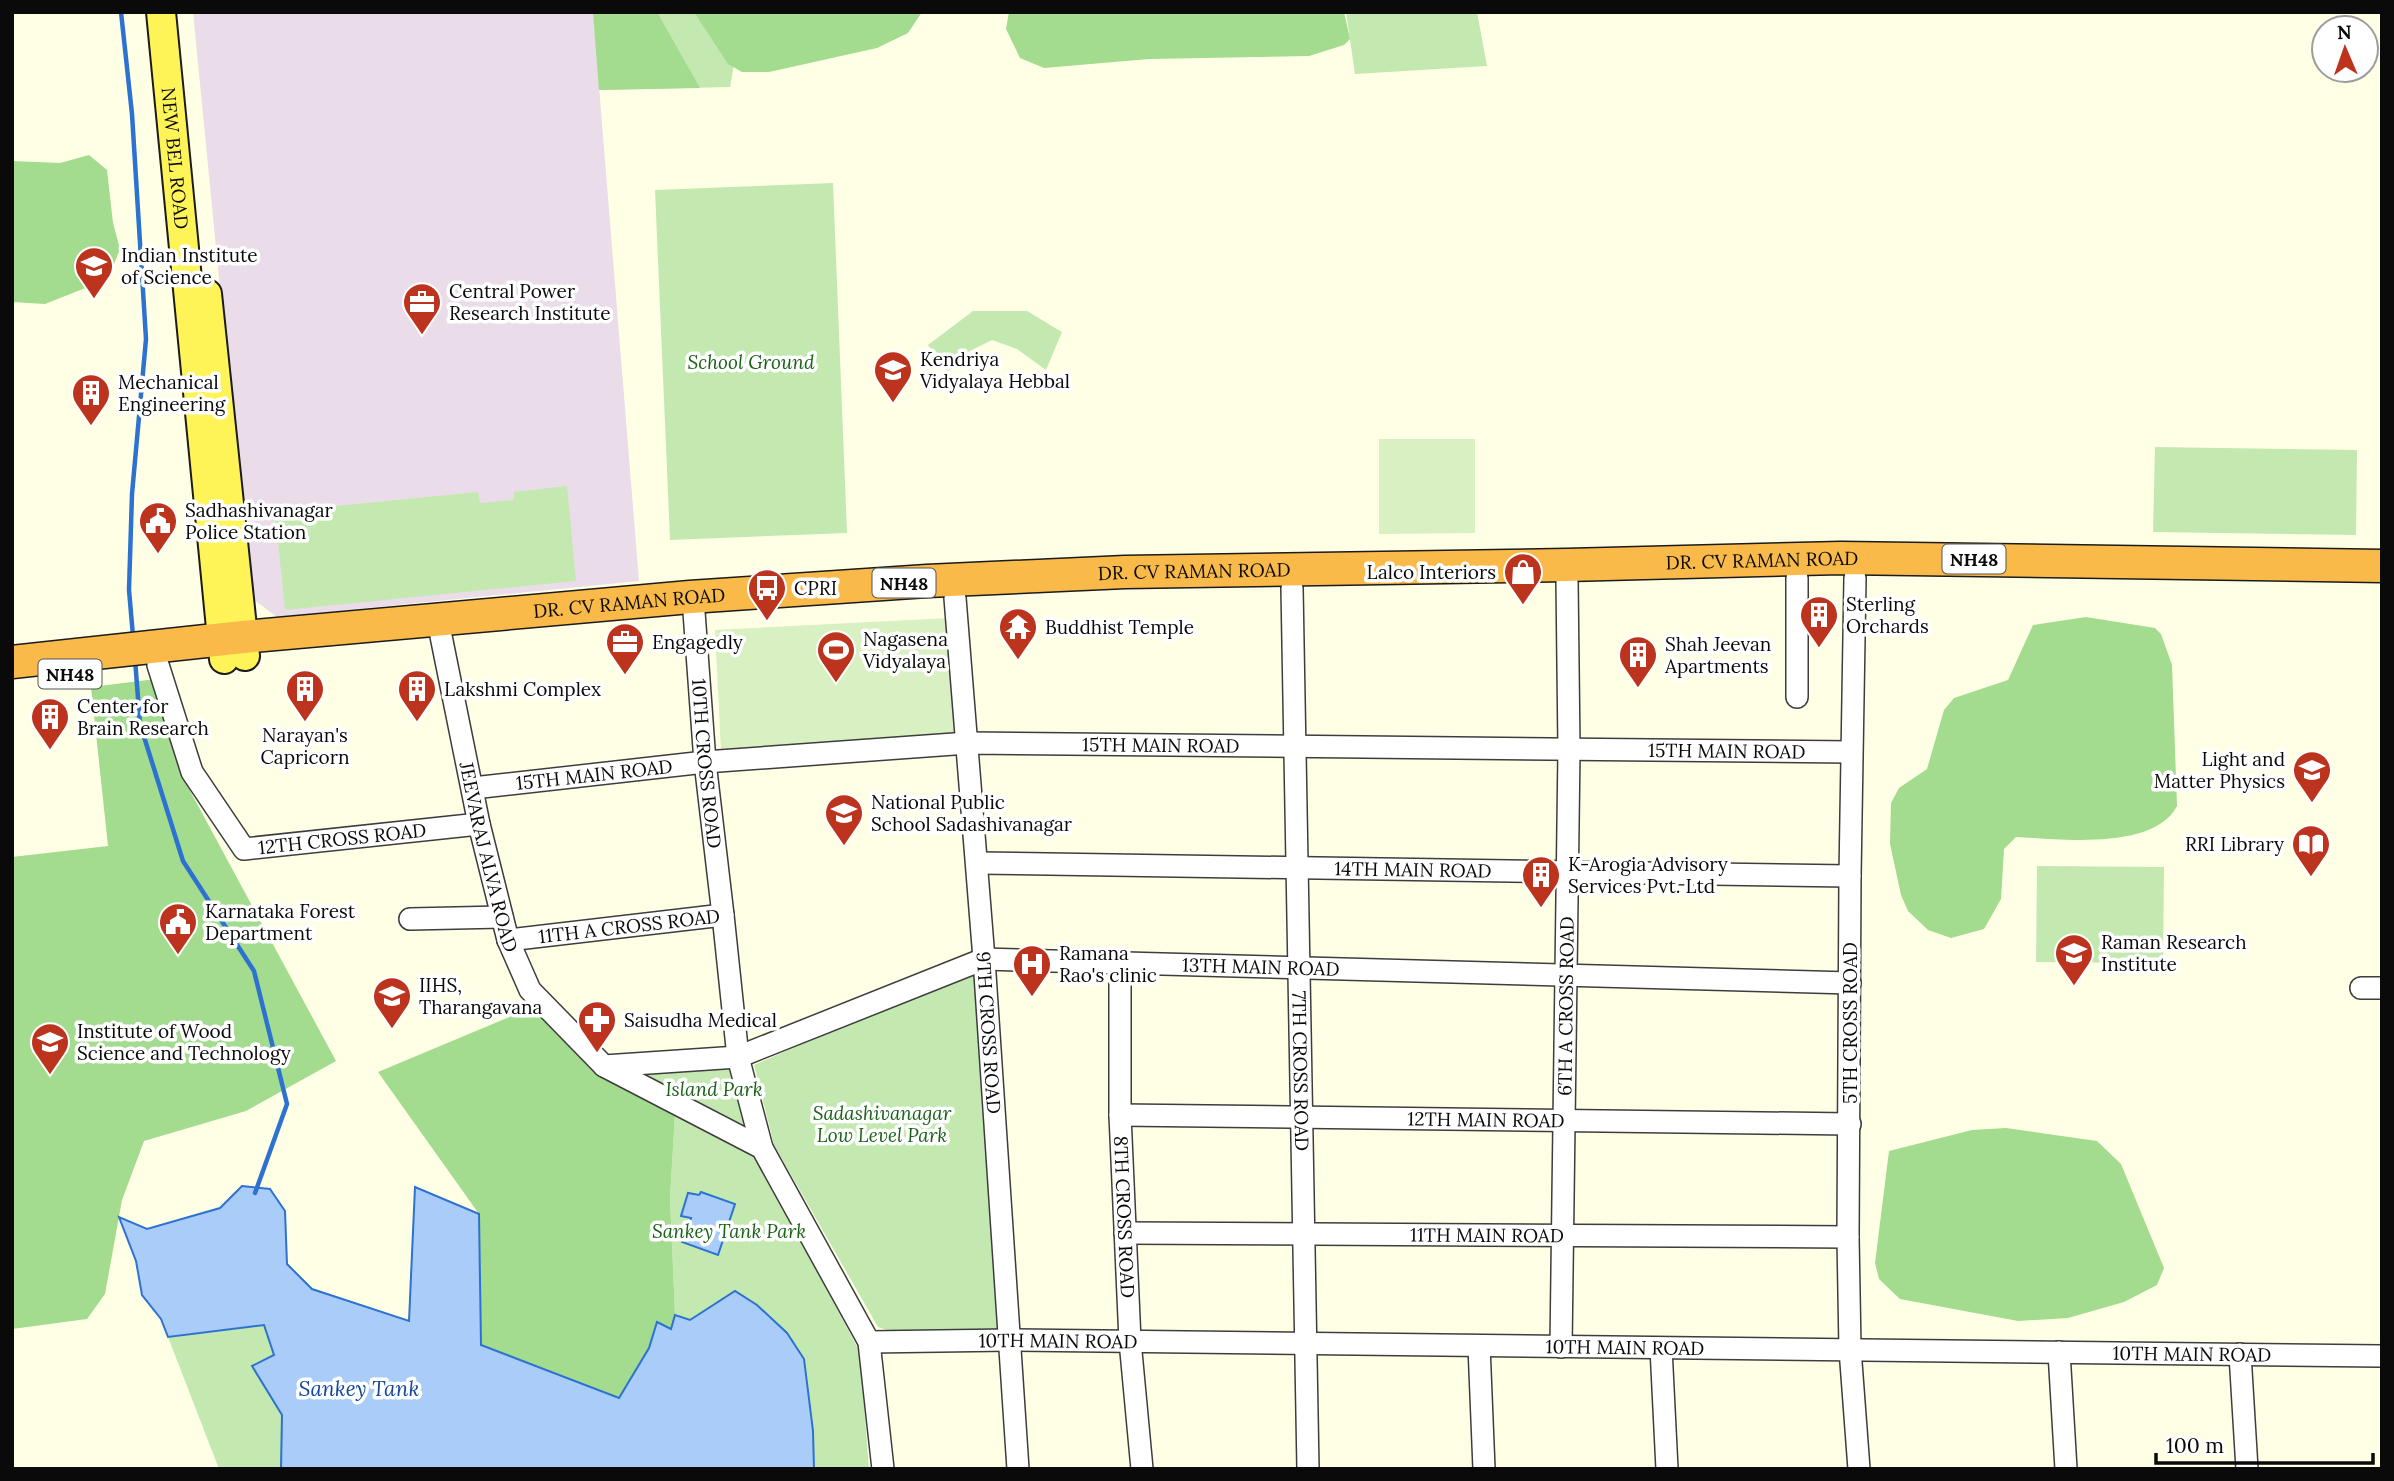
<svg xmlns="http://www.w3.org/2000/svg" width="2394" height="1481" font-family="Lora,serif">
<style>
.industrial{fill:#eadde9}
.green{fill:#c3e9b0}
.forest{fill:#a3db8f}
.pitch{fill:#d8f0c2}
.water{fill:#a9ccf8;stroke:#2e72d1;stroke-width:2}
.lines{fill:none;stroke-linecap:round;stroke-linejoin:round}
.stream{stroke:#2e72d1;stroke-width:4.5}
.minor-casing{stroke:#3d3d3d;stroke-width:24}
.major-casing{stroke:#1b1b1b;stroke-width:32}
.highway-casing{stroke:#1b1b1b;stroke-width:35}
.minor{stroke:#fff;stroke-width:21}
.major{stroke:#fef458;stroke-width:28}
.highway{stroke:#faba49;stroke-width:32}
.labels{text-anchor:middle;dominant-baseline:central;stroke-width:7;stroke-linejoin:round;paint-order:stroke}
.shield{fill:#fff;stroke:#545454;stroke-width:2}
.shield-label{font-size:18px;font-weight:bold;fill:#0a0a0a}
.street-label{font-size:19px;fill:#0a0a0a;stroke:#fff}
.poi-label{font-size:19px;fill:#0a0a0a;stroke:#fff;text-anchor:start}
.park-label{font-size:19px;font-style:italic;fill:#1b6219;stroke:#fff}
.water-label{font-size:21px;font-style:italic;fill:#11469e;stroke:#fff}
</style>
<rect width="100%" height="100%" fill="#ffffe6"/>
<path class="industrial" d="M 193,12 L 593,12 L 639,581 L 277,617 L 250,597 Z"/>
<path class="green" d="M 593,12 L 743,12 L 730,87 L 599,90 Z
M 1346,12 L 1477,12 L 1487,66 L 1355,74 Z
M 833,183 L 847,533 L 670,540 L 655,190 Z
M 973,311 L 1027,311 L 1062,332 L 1046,370 L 1017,349 L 992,340 L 966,353 L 948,372 L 928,345 Z
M 2155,447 L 2357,450 L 2356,535 L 2153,532 Z
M 567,486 L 576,581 L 285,610 L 275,512 L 478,492 L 480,503 L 514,500 L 514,492 Z
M 2037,866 L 2164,867 L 2163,963 L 2036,962 Z
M 977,969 L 1002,1333 L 893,1332 L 878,1327 L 774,1145 L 754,1065 Z
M 738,1057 L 762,1148 L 604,1066 Z
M 675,1114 L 754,1155 L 860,1352 L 869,1469 L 814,1469 L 813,1431 L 735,1291 L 690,1320 L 675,1315 L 670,1198 Z
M 264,1325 L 275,1356 L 253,1366 L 282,1415 L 281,1469 L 219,1469 L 168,1337 Z"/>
<path class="forest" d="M 593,12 L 657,12 L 700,88 L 599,90 Z
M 694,12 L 922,12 L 908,33 L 877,48 L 769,72 L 742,72 L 728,64 Z
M 1009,12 L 1344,12 L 1350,39 L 1344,45 L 1309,56 L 1149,59 L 1044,68 L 1020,58 L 1006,29 Z
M 89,155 L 107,170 L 113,223 L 120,249 L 108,279 L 45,304 L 12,302 L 12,161 L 60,163 Z
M 2086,617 L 2155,628 L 2161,634 L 2172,665 L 2177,806 C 2154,851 2058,839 2016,837 L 2004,849 L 2001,899 L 1984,929 L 1951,938 L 1928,930 L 1908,911 L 1901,895 L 1890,844 L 1891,803 L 1899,788 L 1927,769 L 1944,710 L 1954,698 L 2008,680 L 2033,625 Z
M 156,679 L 182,776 L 336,1061 L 246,1111 L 144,1141 L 122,1200 L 105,1294 L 87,1319 L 12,1329 L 12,857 L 108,846 L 91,687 Z
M 533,1007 L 675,1114 L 670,1198 L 675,1315 L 671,1329 L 657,1323 L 649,1348 L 619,1398 L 481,1345 L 479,1214 L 378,1072 Z
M 2006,1128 L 2097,1141 L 2121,1164 L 2164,1268 L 2157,1285 L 2124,1302 L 2068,1318 L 2018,1321 L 1900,1299 L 1879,1279 L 1875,1263 L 1889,1151 L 1972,1130 Z"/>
<path class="pitch" d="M 1379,439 L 1475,439 L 1475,533 L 1379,534 Z
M 950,618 L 957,739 L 721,751 L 715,630 Z"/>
<path class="water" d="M 242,1186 L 270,1189 L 285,1211 L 287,1264 L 312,1289 L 409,1321 L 415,1187 L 479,1214 L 481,1345 L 619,1398 L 649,1348 L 657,1322 L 671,1329 L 675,1315 L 690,1320 L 735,1291 L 757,1305 L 787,1333 L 804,1359 L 813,1431 L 814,1469 L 281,1469 L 282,1415 L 252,1366 L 274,1355 L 264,1325 L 168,1337 L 161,1319 L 142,1295 L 136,1261 L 119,1217 L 147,1229 L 220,1208 Z
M 701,1192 L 735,1204 L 718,1255 L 682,1242 L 691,1218 L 681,1216 L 688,1193 L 699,1195 Z"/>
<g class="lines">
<path class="stream" d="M 121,12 L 132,114 L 146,339 L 132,494 L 129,590 L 133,636
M 135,659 L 140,724 L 183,861 L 254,971 L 287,1104 L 255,1193"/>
<defs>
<g id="minor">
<path d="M 1855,578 L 1850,876 L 1848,1237 L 1850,1349 L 1859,1469"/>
<path id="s1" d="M 1292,588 L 1308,1469"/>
<path id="s2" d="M 955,598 L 984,959 L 1018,1469"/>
<path id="s3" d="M 694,612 L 705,762 L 723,915"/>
<path id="s4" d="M 441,636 L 479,824 L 508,940 L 530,990 L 604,1066 L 762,1148 L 869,1342 L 883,1469"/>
<path id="s5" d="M 158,665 L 192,772 L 244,849 L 479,824"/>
<path d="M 1797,697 L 1797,578"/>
<path id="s6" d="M 473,788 L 705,762 L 968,743 L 1851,752"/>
<path id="s7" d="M 977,863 L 1850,876"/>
<path d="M 410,919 L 502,917"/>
<path id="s8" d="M 508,940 L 723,915 L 738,1057 L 762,1148"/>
<path id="s9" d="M 1120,963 L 1120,1115 L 1130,1341 L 1142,1469"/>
<path d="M 2361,988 L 2382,988"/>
<path id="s10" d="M 604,1066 L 738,1057 L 984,959 L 1850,983"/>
<path id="s11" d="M 1120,1115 L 1850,1124"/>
<path id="s12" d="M 1125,1233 L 1848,1237"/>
<path id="s13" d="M 869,1342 L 1009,1340 L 2382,1356"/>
<path d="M 1479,1346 L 1484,1469"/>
<path id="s14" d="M 1561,1347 L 1569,750 L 1567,580"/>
<path d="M 1661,1348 L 1667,1469"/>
<path d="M 2059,1352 L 2066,1469"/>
<path d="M 2240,1354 L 2247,1469"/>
</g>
<g id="major">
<path id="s15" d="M 161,12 L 224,659"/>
<path d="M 207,294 L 245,656"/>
</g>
<g id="highway">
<path id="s16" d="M 12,662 L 243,637 L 690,597 L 927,581 L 1125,572 L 1567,565 L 1841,558 L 2382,566"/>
</g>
</defs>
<use href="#minor" class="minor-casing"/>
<use href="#major" class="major-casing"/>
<use href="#highway" class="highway-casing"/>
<use href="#minor" class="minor"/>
<use href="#major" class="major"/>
<use href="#highway" class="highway"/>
</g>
<defs>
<symbol id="university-pin" viewBox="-11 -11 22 30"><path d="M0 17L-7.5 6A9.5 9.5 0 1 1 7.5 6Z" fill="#bd341e" stroke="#fff"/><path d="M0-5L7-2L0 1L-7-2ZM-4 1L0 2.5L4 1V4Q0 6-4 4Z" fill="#fff"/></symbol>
<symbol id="office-pin" viewBox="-11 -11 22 30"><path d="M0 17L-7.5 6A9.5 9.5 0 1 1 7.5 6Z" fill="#bd341e" stroke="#fff"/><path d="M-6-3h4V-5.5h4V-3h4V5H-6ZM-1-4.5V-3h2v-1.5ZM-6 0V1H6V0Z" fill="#fff"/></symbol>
<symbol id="school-pin" viewBox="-11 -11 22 30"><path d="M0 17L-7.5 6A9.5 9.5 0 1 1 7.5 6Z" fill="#bd341e" stroke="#fff"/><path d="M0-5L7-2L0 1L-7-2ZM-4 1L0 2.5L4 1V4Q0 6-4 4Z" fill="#fff"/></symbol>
<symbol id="building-pin" viewBox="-11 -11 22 30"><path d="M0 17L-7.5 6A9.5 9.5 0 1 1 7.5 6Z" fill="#bd341e" stroke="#fff"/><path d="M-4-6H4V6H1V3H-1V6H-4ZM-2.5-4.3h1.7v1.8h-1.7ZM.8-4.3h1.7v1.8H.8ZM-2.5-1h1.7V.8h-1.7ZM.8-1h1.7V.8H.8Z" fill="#fff"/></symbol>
<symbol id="civic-pin" viewBox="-11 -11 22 30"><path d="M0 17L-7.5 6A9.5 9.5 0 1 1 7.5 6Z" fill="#bd341e" stroke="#fff"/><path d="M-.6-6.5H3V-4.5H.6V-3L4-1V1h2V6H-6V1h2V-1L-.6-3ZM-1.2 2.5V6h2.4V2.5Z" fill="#fff"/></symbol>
<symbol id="shop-pin" viewBox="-11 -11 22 30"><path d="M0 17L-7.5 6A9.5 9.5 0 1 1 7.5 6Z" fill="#bd341e" stroke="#fff"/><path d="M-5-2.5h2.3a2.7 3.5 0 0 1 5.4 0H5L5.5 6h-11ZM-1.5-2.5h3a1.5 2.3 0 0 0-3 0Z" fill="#fff"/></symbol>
<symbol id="bus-pin" viewBox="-11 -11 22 30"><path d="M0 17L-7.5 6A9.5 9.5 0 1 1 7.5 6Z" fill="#bd341e" stroke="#fff"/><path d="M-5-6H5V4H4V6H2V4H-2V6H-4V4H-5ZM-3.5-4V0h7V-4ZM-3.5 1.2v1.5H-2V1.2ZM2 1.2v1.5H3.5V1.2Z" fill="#fff"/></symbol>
<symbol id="temple-pin" viewBox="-11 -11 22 30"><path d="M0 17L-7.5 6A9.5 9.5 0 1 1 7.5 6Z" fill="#bd341e" stroke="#fff"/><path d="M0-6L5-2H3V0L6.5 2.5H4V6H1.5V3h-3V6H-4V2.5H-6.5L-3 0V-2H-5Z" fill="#fff"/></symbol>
<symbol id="stadium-pin" viewBox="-11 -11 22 30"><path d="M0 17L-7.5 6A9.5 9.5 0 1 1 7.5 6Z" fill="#bd341e" stroke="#fff"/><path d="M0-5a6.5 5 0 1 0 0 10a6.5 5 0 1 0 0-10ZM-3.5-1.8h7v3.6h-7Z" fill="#fff"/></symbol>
<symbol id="library-pin" viewBox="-11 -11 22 30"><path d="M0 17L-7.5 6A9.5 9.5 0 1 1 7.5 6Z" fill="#bd341e" stroke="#fff"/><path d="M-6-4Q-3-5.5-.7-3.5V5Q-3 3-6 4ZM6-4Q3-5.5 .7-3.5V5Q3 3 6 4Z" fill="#fff"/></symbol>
<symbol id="hospital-pin" viewBox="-11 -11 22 30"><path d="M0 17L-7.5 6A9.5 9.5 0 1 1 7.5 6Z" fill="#bd341e" stroke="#fff"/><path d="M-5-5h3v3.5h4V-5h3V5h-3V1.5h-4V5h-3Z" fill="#fff"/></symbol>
<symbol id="pharmacy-pin" viewBox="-11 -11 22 30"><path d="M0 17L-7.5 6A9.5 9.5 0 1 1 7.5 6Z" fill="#bd341e" stroke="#fff"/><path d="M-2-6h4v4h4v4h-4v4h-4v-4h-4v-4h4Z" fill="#fff"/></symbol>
</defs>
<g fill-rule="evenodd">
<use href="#university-pin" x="72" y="244" width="44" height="60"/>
<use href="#office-pin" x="400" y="280" width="44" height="60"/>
<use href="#school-pin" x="871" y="348" width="44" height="60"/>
<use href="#building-pin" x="69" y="371" width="44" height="60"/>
<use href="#civic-pin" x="136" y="499" width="44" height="60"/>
<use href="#shop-pin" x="1501" y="550" width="44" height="60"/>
<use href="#bus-pin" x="745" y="566" width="44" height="60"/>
<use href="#building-pin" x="1797" y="593" width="44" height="60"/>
<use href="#temple-pin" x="996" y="605" width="44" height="60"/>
<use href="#office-pin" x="603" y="620" width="44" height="60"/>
<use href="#stadium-pin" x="814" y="628" width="44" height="60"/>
<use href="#building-pin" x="1616" y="633" width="44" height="60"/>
<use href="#building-pin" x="283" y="667" width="44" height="60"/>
<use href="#building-pin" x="395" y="667" width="44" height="60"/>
<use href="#building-pin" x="28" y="695" width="44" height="60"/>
<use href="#university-pin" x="2290" y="748" width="44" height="60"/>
<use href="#school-pin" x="822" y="791" width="44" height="60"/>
<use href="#library-pin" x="2289" y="822" width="44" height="60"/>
<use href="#building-pin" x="1519" y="853" width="44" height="60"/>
<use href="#civic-pin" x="156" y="900" width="44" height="60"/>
<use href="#university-pin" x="2052" y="931" width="44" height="60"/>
<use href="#hospital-pin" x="1010" y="942" width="44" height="60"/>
<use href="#university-pin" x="370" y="974" width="44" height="60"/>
<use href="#pharmacy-pin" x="575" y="998" width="44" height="60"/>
<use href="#university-pin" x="28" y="1020" width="44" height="60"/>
</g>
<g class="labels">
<g class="shield">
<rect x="1942.5" y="544.5" width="63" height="29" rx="5"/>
<rect x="872.5" y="568.5" width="63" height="29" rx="5"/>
<rect x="38.5" y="659.5" width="63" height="29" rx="5"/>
</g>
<g class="shield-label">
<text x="1974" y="559">NH48</text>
<text x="904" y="583">NH48</text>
<text x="70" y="674">NH48</text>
</g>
<g class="street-label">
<text stroke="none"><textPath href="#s15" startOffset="147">NEW BEL ROAD</textPath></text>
<text stroke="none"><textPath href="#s16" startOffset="1754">DR. CV RAMAN ROAD</textPath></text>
<text stroke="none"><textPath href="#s16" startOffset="1186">DR. CV RAMAN ROAD</textPath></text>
<text stroke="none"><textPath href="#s16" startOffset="620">DR. CV RAMAN ROAD</textPath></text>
<text stroke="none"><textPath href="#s6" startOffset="690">15TH MAIN ROAD</textPath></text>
<text stroke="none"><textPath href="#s6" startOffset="1256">15TH MAIN ROAD</textPath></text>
<text stroke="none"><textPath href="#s3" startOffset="152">10TH CROSS ROAD</textPath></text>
<text stroke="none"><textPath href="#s6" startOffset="122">15TH MAIN ROAD</textPath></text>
<text stroke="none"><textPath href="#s5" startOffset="304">12TH CROSS ROAD</textPath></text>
<text stroke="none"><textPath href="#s4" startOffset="226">JEEVARAJ ALVA ROAD</textPath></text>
<text stroke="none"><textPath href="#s7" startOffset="436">14TH MAIN ROAD</textPath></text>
<text stroke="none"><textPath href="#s8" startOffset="122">11TH A CROSS ROAD</textPath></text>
<text stroke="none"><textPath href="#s10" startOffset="676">13TH MAIN ROAD</textPath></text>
<text stroke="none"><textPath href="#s14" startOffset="341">6TH A CROSS ROAD</textPath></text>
<text transform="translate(1850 1023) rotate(-90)">5TH CROSS ROAD</text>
<text stroke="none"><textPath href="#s2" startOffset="436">9TH CROSS ROAD</textPath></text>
<text stroke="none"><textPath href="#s1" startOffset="483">7TH CROSS ROAD</textPath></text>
<text stroke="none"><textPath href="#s11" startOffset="366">12TH MAIN ROAD</textPath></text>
<text stroke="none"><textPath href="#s9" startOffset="254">8TH CROSS ROAD</textPath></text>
<text stroke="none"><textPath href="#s12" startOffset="362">11TH MAIN ROAD</textPath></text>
<text stroke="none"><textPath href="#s13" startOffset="189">10TH MAIN ROAD</textPath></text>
<text stroke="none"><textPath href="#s13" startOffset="756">10TH MAIN ROAD</textPath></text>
<text stroke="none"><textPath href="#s13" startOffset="1323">10TH MAIN ROAD</textPath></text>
</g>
<g class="poi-label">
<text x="121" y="255">Indian Institute<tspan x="121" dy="22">of Science</tspan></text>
<text x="449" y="291">Central Power<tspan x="449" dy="22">Research Institute</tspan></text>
<text x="920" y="359">Kendriya<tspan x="920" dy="22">Vidyalaya Hebbal</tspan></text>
<text x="118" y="382">Mechanical<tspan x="118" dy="22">Engineering</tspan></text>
<text x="185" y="510">Sadhashivanagar<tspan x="185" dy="22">Police Station</tspan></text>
<text x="1496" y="572" text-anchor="end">Lalco Interiors</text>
<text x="794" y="588">CPRI</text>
<text x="1846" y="604">Sterling<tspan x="1846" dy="22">Orchards</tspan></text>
<text x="1045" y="627">Buddhist Temple</text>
<text x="863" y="639">Nagasena<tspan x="863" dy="22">Vidyalaya</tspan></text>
<text x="652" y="642">Engagedly</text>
<text x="1665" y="644">Shah Jeevan<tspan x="1665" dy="22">Apartments</tspan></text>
<text x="444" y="689">Lakshmi Complex</text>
<text x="77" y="706">Center for<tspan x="77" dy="22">Brain Research</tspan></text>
<text x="305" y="735" text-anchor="middle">Narayan's<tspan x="305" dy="22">Capricorn</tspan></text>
<text x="2285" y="759" text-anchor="end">Light and<tspan x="2285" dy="22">Matter Physics</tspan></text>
<text x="871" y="802">National Public<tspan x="871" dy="22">School Sadashivanagar</tspan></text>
<text x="2284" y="844" text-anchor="end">RRI Library</text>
<text x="1568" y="864">K-Arogia Advisory<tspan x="1568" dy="22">Services Pvt. Ltd</tspan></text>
<text x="205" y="911">Karnataka Forest<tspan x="205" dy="22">Department</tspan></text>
<text x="2101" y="942">Raman Research<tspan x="2101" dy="22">Institute</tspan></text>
<text x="1059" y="953">Ramana<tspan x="1059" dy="22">Rao's clinic</tspan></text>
<text x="419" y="985">IIHS,<tspan x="419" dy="22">Tharangavana</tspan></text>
<text x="624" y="1020">Saisudha Medical</text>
<text x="77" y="1031">Institute of Wood<tspan x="77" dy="22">Science and Technology</tspan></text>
</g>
<g class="park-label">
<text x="751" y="362">School Ground</text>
<text x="714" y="1089">Island Park</text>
<text x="882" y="1113">Sadashivanagar<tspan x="882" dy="22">Low Level Park</tspan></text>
<text x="729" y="1231">Sankey Tank Park</text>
</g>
<g class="water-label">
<text x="359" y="1388">Sankey Tank</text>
</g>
</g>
<rect width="2394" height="1481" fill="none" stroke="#0a0a0a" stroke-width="28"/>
<g transform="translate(2345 49) rotate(358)"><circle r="33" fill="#ffffff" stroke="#9d9d9d" stroke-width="2"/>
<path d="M0-5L12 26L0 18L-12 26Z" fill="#bd341e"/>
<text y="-10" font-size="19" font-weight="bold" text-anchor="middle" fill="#0a0a0a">N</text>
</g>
<path d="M2156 1453v10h217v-10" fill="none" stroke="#0a0a0a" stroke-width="3.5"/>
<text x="2166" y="1453" font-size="21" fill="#0a0a0a" stroke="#ffffff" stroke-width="5" paint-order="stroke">100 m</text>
</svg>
